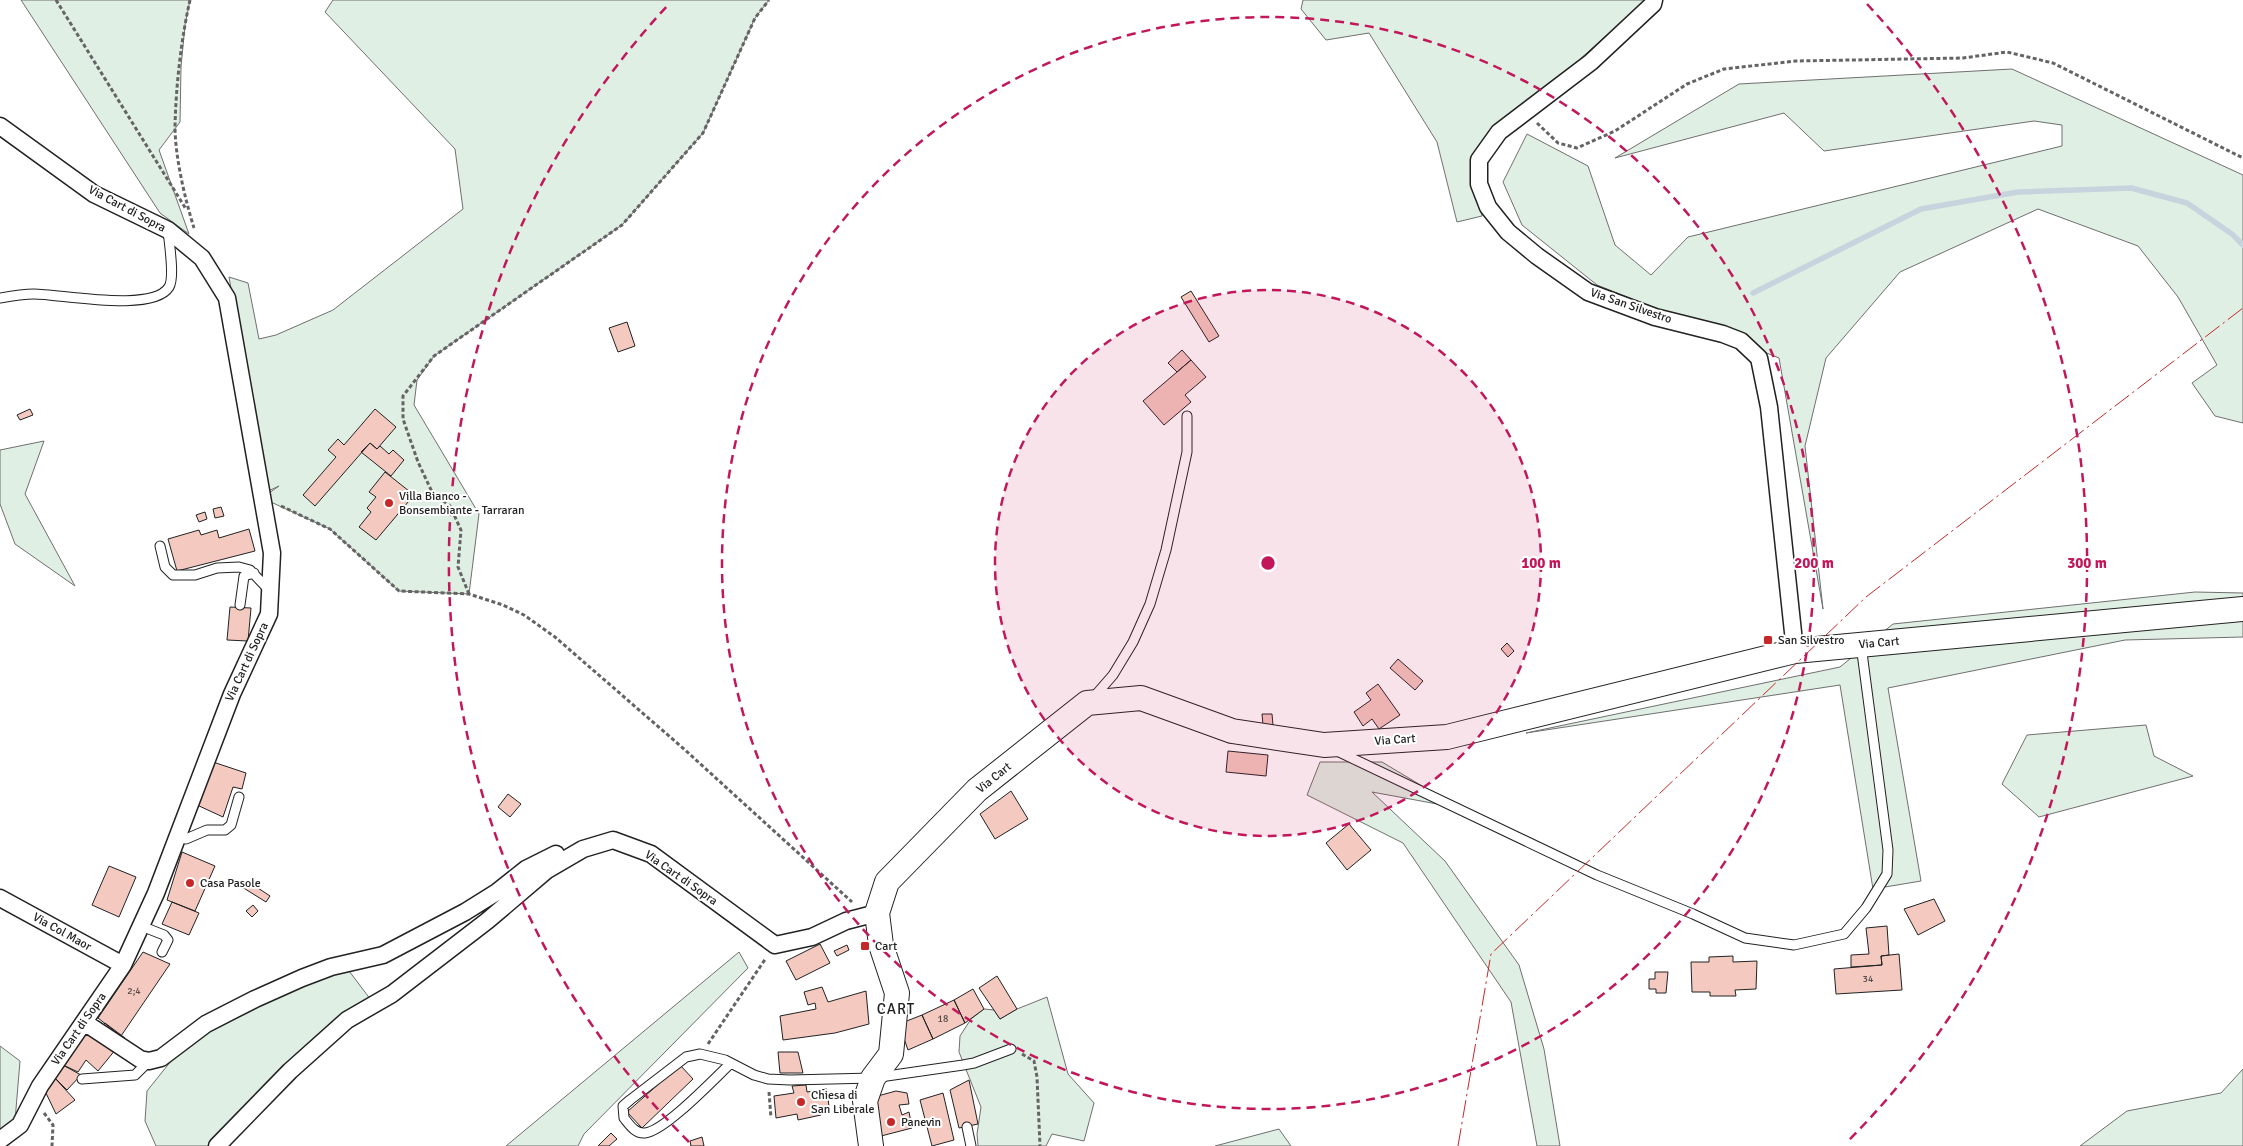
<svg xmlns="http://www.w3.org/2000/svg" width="2243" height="1146" font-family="Signika,sans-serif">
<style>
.green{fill:#e0efe3;stroke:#6f6f6f}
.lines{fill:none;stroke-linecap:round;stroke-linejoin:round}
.stream{stroke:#c7d3dd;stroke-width:5.5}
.building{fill:#f3c9c0;stroke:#222}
.lane-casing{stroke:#222;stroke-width:11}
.street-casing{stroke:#222;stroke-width:19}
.secondary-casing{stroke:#222;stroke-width:26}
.path{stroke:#646464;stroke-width:3;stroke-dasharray:4 2.5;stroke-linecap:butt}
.lane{stroke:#fff;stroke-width:9}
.street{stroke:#fff;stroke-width:16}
.secondary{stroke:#fff;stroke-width:24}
.power{stroke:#c62828;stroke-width:1;stroke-dasharray:18 4 2.5 4;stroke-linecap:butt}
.ring{fill:none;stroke:#c2185b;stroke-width:2.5;stroke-dasharray:9 6}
.poi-dot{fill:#c62828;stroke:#fff;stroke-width:2}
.labels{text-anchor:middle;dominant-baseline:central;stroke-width:4;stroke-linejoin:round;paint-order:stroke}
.number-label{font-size:10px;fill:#564c4a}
.street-label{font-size:12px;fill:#222;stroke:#fff}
.poi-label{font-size:12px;fill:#222;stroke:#fff;text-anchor:start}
.quarter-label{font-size:15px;letter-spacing:1px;fill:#222;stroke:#fff}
.centre{fill:#c2185b;stroke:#fff;stroke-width:2.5}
.ring-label{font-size:15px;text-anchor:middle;font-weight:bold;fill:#c2185b;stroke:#fff;stroke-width:4;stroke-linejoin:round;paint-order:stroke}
</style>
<rect width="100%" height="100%" fill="#fff"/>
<path class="green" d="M 21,0 L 190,0 L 185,25 L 181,67 L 180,122 L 159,150 L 189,234 L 160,213 Z
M 333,0 L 769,0 L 755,18 L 703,133 L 622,225 L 434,356 L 417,380 L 414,405 L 479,514 L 469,594 L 399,591 L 330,529 L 262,498 L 279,486 L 266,492 L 229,277 L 248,283 L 259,339 L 276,335 L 333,310 L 463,209 L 455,149 L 325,12 Z
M 1303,0 L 1646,0 L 1472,156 L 1482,216 L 1457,222 L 1437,142 L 1369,33 L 1326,40 L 1301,9 Z
M 2012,69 L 2243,175 L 2243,423 L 2215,416 L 2192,383 L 2217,365 L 2178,297 L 2138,246 L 2038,209 L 1900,272 L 1826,358 L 1805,446 L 1823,609 L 1779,358 L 1597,285 L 1522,225 L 1503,182 L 1527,134 L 1588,166 L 1615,245 L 1651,275 L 1688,237 L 2062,146 L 2062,125 L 2034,121 L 1824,151 L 1784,113 L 1615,158 L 1739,84 Z
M 44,441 L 25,494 L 75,586 L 15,544 L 0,504 L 0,450 Z
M 2195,592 L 2243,593 L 2243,637 L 2125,640 L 1888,688 L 1921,881 L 1873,889 L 1840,685 L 1526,733 L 1840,667 L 1893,624 Z
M 2146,725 L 2154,756 L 2193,776 L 2039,817 L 2002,784 L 2027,735 Z
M 1320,762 L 1382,762 L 1459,808 L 1372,792 L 1445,861 L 1519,965 L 1544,1049 L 1560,1146 L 1537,1146 L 1511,1002 L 1403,843 L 1307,795 Z
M 739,952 L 748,968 L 584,1134 L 578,1146 L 506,1146 Z
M 343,963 L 374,1004 L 217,1146 L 156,1146 L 145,1121 L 147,1091 L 191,1036 Z
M 1047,997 L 1068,1074 L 1094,1103 L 1084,1141 L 1052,1134 L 1046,1146 L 978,1146 L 977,1134 L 981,1107 L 959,1052 L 960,1036 L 971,1019 L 984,1009 L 994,1010 L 1000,1019 L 1017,1009 Z
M 0,1046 L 20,1061 L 15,1121 L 0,1134 Z
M 2243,1069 L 2243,1146 L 2080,1146 L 2127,1111 L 2221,1093 Z
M 1279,1129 L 1291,1146 L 1215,1146 Z"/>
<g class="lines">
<path class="stream" d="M 1753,293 L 1921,209 L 2018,192 L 2131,188 L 2187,203 L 2232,234 L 2243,245"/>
</g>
<path class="building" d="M 1191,291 L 1219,336 L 1209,342 L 1181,297 Z
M 627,322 L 635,346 L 618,352 L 609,328 Z
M 1182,350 L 1191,360 L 1177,372 L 1168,363 Z
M 1191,360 L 1206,377 L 1185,395 L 1191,402 L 1164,425 L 1143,401 Z
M 30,409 L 33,415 L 20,420 L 17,415 Z
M 375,409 L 396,427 L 377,449 L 370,443 L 315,506 L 303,495 L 336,457 L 328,450 L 338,439 L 344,445 Z
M 370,443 L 377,449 L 380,446 L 389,454 L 393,450 L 404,460 L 391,476 L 361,452 Z
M 385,472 L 414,495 L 376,540 L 359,527 L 371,512 L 367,508 L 376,497 L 369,492 Z
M 221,507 L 224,516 L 215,518 L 213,509 Z
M 205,512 L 207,519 L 199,522 L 196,515 Z
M 249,529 L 255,551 L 177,571 L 168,539 L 199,530 L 201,535 L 217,530 L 219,538 Z
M 230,607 L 251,608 L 248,641 L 227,640 Z
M 1507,643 L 1514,651 L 1508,657 L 1501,649 Z
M 1398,659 L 1423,681 L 1415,690 L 1390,668 Z
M 1378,684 L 1400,715 L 1379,729 L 1372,719 L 1363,726 L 1354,712 L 1371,700 L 1366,693 Z
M 1262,714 L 1272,714 L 1273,725 L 1263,725 Z
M 1228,751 L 1268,755 L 1266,776 L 1226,772 Z
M 213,762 L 246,773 L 242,789 L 233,787 L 223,817 L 197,805 Z
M 1011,791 L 1028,819 L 995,839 L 980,814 Z
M 508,794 L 521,804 L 510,817 L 498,807 Z
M 1349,824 L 1371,850 L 1347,870 L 1326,843 Z
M 182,852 L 215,866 L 195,911 L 167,900 Z
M 109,866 L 136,877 L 119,917 L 92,905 Z
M 246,880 L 270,896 L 266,902 L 242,887 Z
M 1934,899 L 1945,921 L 1918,935 L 1904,909 Z
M 172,902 L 199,913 L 189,935 L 162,924 Z
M 253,905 L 258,911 L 252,917 L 246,911 Z
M 1887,926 L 1889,955 L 1881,956 L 1882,965 L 1851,967 L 1851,955 L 1869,954 L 1866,928 Z
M 820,944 L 830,963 L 796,980 L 786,961 Z
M 847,945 L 849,950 L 837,956 L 834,951 Z
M 143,952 L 170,964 L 121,1036 L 98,1018 Z
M 1899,954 L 1902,990 L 1836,994 L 1834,969 L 1882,965 L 1881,956 Z
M 1733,956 L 1733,962 L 1757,961 L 1756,989 L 1735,990 L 1736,996 L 1710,996 L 1710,992 L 1692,992 L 1691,962 L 1709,962 L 1709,957 Z
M 1655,972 L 1668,972 L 1666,993 L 1656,993 L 1656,989 L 1649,989 L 1649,979 L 1655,979 Z
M 997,976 L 1017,1009 L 1000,1019 L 979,988 Z
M 822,987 L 828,1002 L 866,991 L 869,1024 L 835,1033 L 783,1040 L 780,1016 L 816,1009 L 815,1003 L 808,1005 L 804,992 Z
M 973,989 L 984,1009 L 965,1023 L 954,1000 Z
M 954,1000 L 965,1023 L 933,1039 L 922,1015 Z
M 922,1015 L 933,1039 L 908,1050 L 899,1024 Z
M 105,1023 L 125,1038 L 98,1071 L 86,1060 L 78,1072 L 61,1064 L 86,1033 L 92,1037 Z
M 778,1052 L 798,1052 L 803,1073 L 780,1073 Z
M 61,1064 L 81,1075 L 67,1090 L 52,1075 Z
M 680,1065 L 693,1079 L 642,1128 L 627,1112 Z
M 52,1075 L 75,1100 L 56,1114 L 45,1091 Z
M 969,1080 L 978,1124 L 959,1128 L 950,1090 Z
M 806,1085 L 807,1092 L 827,1089 L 829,1107 L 820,1108 L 821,1115 L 798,1120 L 797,1114 L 776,1118 L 774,1096 L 794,1093 L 792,1086 Z
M 896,1091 L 907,1093 L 909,1104 L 899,1105 L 902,1115 L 909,1112 L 912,1128 L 881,1136 L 874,1097 Z
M 943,1093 L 954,1140 L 932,1146 L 920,1100 Z
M 611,1133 L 617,1139 L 609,1146 L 598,1146 Z
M 702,1137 L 704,1146 L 691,1146 L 690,1141 Z"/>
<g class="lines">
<defs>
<path id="lane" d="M 0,298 C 11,296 23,294 34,294 C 61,294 153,313 169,287 C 175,277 169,243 168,230
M 160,546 L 165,567 L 173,575 L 195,575 L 217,568 L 239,567 L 250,570 L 270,591
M 240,605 L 244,576 L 254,573
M 1093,698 L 1113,675 L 1133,642 L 1150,604 L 1166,550 L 1187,452 L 1187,416
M 1337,751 L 1597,875 L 1693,914 L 1745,938 L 1794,945 L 1844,934 L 1866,908 L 1887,874 L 1888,850 L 1861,645
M 177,837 L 186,839 L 207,830 L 225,830 L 231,825 L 239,797
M 141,926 L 164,935 L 168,940 L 162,952
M 731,1063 C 715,1078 665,1131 645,1133 C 635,1134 629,1124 624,1118 L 623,1106 L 630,1100 L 686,1057 L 700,1054 L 725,1060 L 754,1075 L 768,1079 L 790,1080 L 873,1078 L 963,1065 L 974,1063 L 1011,1049
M 82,1079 L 135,1075 L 149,1061
M 967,1127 L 971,1146"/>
<path id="street" d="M 1654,0 L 1653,4 L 1591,62 L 1499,132 L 1479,160 L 1479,184 L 1488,207 L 1508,232 L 1537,256 L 1588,292 L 1655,317 L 1723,334 L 1741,341 L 1759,358 L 1769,407 L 1795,651
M 0,126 L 94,194 L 168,230 L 202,258 L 227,298 L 272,553 L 269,614 L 232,694 L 156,893 L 123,965 L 40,1086 L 20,1125 L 0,1140
M 0,898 L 123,965
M 84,1022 L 140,1059 L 149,1061 L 161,1058 L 206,1024 L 255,999 L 302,978 L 331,967 L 383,955 L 465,912 L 497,892 L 526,869 L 556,854
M 217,1146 L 290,1071 L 347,1020 L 392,994 L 487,921 L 547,870 L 583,849 L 613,840 L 651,854 L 775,945 L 812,937 L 846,921 L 877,913"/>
<path id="secondary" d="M 871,1146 L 865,1101 L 873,1078 L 891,1054 L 897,993 L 881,945 L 877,913 L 887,882 L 977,790 L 1087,703 L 1141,698 L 1232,731 L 1324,745 L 1447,737 L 1795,651 L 2243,609"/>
</defs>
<use href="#lane" class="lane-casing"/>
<use href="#street" class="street-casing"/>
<use href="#secondary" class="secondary-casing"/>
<path class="path" d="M 56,0 L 186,209
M 190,0 C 181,40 176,85 175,126 C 175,157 185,199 194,228
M 1537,123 L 1558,143 L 1577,148 L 1615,131 L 1687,84 L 1724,69 L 1796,61 L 1963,58 L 2007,52 L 2053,63 L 2243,158
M 281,506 L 330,529 L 399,591 L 469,594 L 503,605 L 524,615 L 555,637 L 684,749 L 852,902
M 469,594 L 458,567 L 461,530 L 450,506 L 432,492 L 418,462 L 403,419 L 403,396 L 434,356 L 622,225 L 703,133 L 755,18 L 769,0
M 708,1044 L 766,958
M 1022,1054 L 1034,1061 L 1037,1077 L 1040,1146
M 769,1092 L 771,1118
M 44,1113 L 53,1125 L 52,1146"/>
<use href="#lane" class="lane"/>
<use href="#street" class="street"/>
<use href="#secondary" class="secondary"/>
<path class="power" d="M 1458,1146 L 1491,954 L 1866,597 L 2243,308"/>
</g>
<circle cx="1268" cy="563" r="273" fill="#c2185b" fill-opacity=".12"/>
<g class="ring">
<circle cx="1268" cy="563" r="273"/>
<circle cx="1268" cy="563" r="546"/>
<path d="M689 1142A819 819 0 0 1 669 4M1867 4A819 819 0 0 1 1847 1142"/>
</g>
<g class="poi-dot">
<circle cx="389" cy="503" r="5"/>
<rect x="1763" y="635" width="10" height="10" rx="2.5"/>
<circle cx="190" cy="883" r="5"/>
<rect x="860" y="941" width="10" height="10" rx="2.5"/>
<circle cx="801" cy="1102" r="5"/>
<circle cx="891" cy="1122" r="5"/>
</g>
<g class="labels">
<g class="number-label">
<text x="1868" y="979">34</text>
<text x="134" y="991">2;4</text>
<text x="943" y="1019">18</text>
</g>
<g class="street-label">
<text transform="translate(127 209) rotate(28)">Via Cart di Sopra</text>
<text transform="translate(1631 306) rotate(19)">Via San Silvestro</text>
<text transform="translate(1879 643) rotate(-5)">Via Cart</text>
<text transform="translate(247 662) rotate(-65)">Via Cart di Sopra</text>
<text transform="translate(1395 740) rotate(-4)">Via Cart</text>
<text transform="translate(994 778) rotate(-39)">Via Cart</text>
<text transform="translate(681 878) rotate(35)">Via Cart di Sopra</text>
<text transform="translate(62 932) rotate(29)">Via Col Maor</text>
<text transform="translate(79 1029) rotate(-55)">Via Cart di Sopra</text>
</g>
<g class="poi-label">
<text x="399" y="496">Villa Bianco -<tspan x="399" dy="14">Bonsembiante - Tarraran</tspan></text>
<text x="1778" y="640">San Silvestro</text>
<text x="200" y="883">Casa Pasole</text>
<text x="875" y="946">Cart</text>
<text x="811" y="1095">Chiesa di<tspan x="811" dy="14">San Liberale</tspan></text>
<text x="901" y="1122">Panevin</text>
</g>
<g class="quarter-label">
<text x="896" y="1009">CART</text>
</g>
</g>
<circle cx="1268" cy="563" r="8" class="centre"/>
<g class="ring-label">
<text x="1541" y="568">100 m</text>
<text x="1814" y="568">200 m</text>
<text x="2087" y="568">300 m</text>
</g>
</svg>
